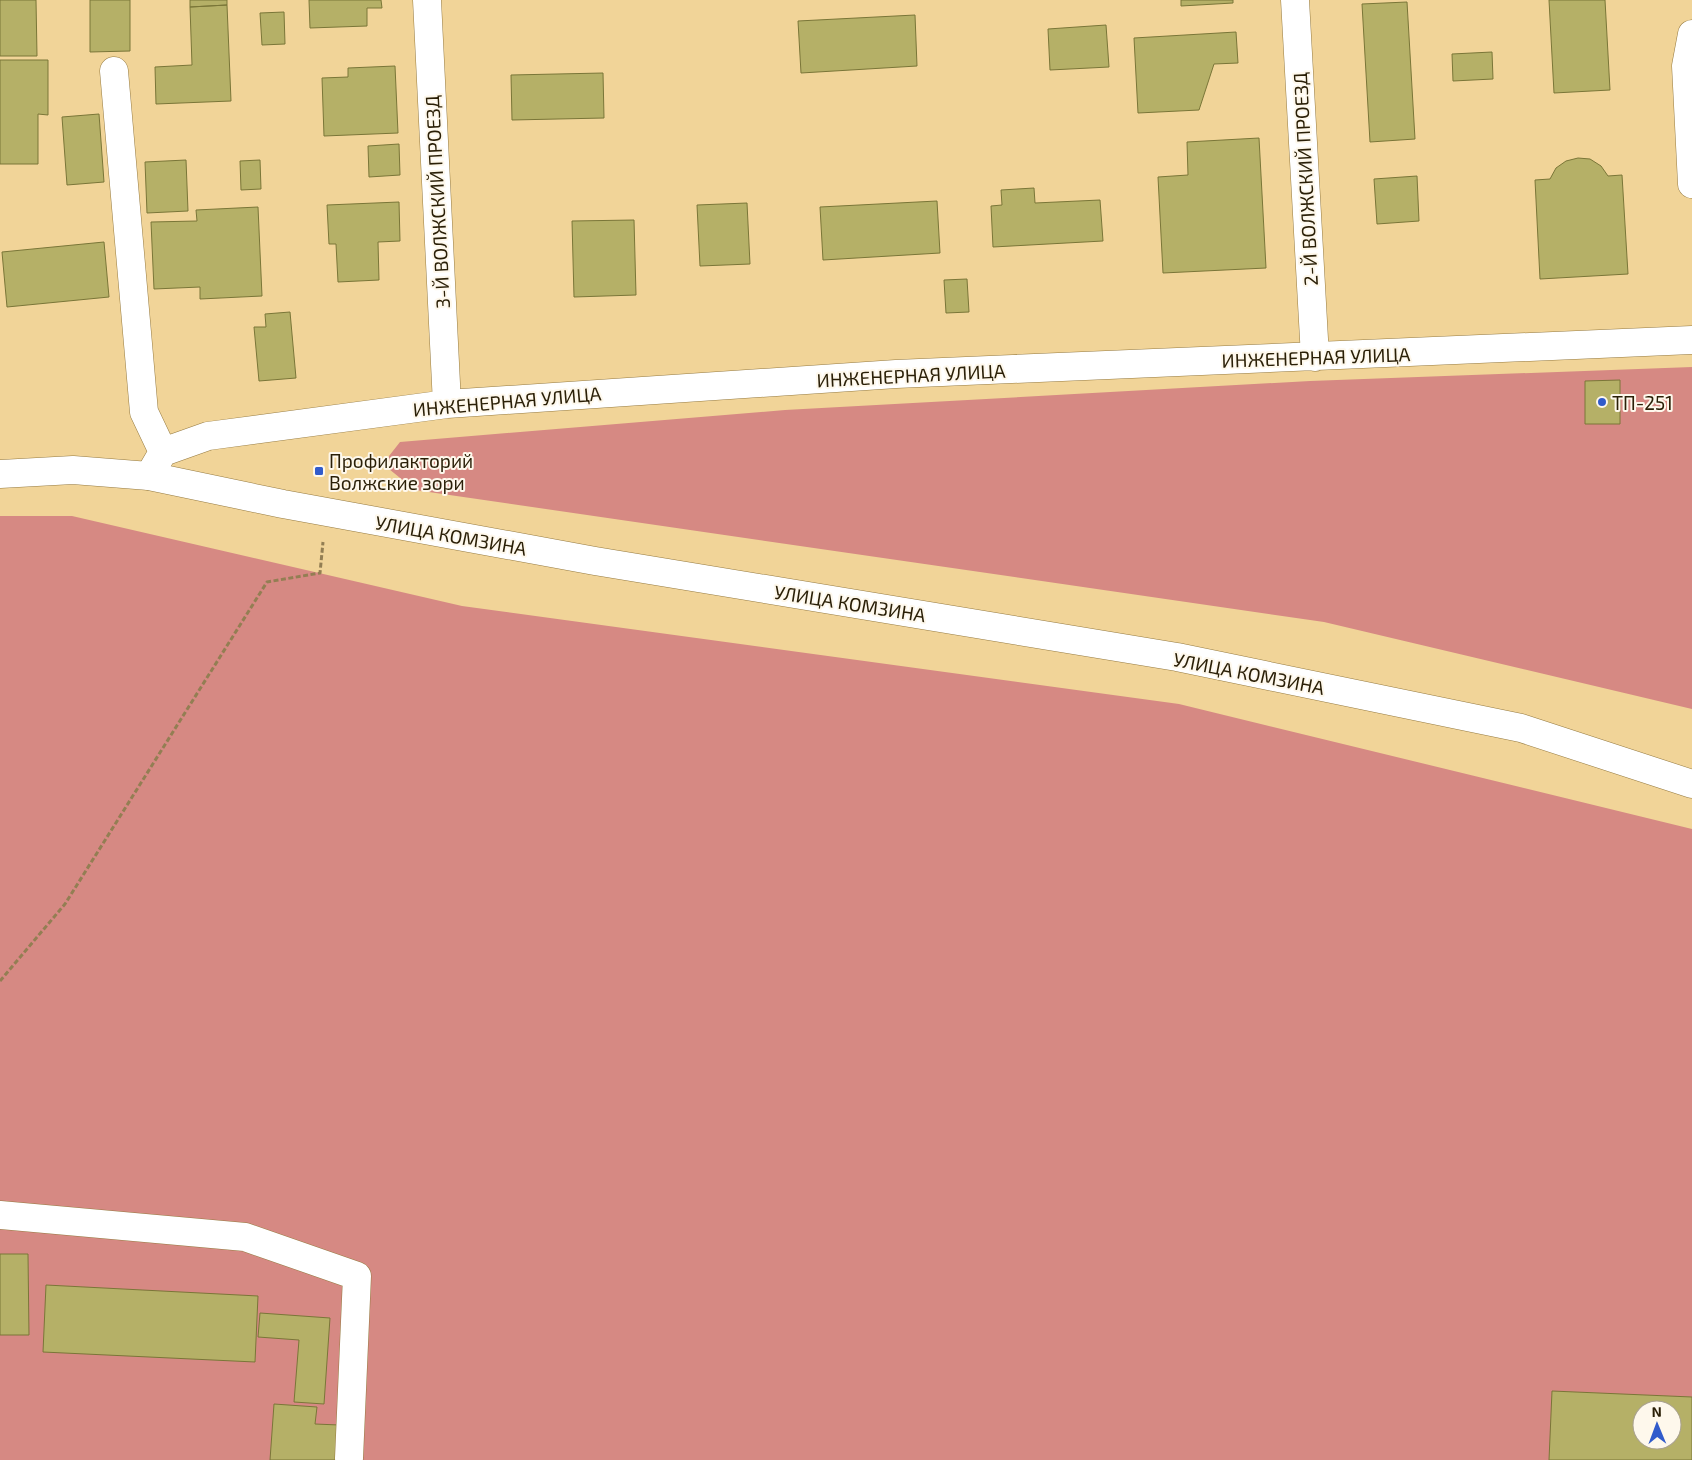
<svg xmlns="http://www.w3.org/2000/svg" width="1692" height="1460" font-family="'Exo 2',sans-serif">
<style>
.forest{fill:#d68983;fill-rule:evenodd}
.building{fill:#b5b067;stroke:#7a7638;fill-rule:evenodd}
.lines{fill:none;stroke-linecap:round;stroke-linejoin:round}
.minor-casing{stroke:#967b41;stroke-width:29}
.major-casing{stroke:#967b41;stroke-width:29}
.path{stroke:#937e53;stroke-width:3;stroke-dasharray:5 2.5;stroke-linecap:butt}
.minor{stroke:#fff;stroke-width:28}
.major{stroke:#fff;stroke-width:28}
.poi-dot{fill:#315bcb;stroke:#fef8ec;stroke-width:2}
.labels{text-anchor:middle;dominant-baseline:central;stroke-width:4;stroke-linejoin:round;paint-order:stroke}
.street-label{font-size:19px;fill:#2a1f07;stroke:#fef8ec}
.poi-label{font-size:19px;fill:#2a1f07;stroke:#fef8ec;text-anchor:start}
</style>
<rect width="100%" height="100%" fill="#f1d498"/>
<path class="forest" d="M 1692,367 L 1692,709 L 1324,622 L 415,490 L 389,469 L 389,456 L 400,442 L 785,410 L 1310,381 Z
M 0,516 L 72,516 L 462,606 L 1179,704 L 1692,829 L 1692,1460 L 0,1460 ZM 1642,1410 L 1672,1410 L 1672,1440 L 1642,1440 Z"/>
<path class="building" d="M 0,0 L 36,0 L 37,56 L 0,56 Z
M 90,0 L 130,0 L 130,51 L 90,52 Z
M 190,0 L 227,0 L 227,5 L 190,7 Z
M 309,0 L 381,0 L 382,8 L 367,8 L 367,26 L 310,28 Z
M 1181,0 L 1233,0 L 1233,3 L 1181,6 Z
M 1549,0 L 1605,0 L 1610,90 L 1554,93 Z
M 1407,2 L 1415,139 L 1370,142 L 1362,4 Z
M 227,5 L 231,101 L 156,104 L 155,67 L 192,65 L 190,7 Z
M 284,12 L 285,44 L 262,45 L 260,13 Z
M 915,15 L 917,66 L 801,73 L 798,21 Z
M 1106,25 L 1109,67 L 1050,70 L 1048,29 Z
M 1236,32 L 1238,63 L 1214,64 L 1199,110 L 1138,113 L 1134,38 Z
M 1492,52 L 1493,79 L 1453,81 L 1452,54 Z
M 0,60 L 48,60 L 48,115 L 38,114 L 38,164 L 0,164 Z
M 395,66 L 398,133 L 324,136 L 322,78 L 348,77 L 348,68 Z
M 603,73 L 604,118 L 512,120 L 511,75 Z
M 99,114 L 104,182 L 67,185 L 62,117 Z
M 1259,138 L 1266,268 L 1163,273 L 1158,177 L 1188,175 L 1187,142 Z
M 399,144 L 400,175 L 369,177 L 368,146 Z
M 1578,158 L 1590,159 L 1601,166 L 1608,176 L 1622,175 L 1628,274 L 1540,279 L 1535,180 L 1550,179 L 1556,168 L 1566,161 Z
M 186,160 L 188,211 L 147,213 L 145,162 Z
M 260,160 L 261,189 L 241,190 L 240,161 Z
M 1417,176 L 1419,221 L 1377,224 L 1374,179 Z
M 1034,188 L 1035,203 L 1100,200 L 1103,241 L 993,247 L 991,206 L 1002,205 L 1001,190 Z
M 937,201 L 940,253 L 823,260 L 820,207 Z
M 399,202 L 400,241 L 378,242 L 379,280 L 338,282 L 336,244 L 329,244 L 327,205 Z
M 747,203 L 750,264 L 700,266 L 697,205 Z
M 258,207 L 262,296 L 200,299 L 200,287 L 154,289 L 151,222 L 197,221 L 196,210 Z
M 634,220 L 636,295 L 574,297 L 572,221 Z
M 104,242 L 109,297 L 7,307 L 2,252 Z
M 967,279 L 969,312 L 946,313 L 944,280 Z
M 290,312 L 296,378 L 259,381 L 254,327 L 266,327 L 265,314 Z
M 1620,380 L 1620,424 L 1585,424 L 1585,381 Z
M 0,1254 L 28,1254 L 29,1335 L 0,1335 Z
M 46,1285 L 258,1296 L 255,1362 L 43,1352 Z
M 260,1313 L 330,1318 L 324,1404 L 294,1402 L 299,1340 L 258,1337 Z
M 1552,1391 L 1692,1397 L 1692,1460 L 1549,1460 ZM 1642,1410 L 1672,1410 L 1672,1440 L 1642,1440 Z
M 274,1404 L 317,1407 L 315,1424 L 339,1425 L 337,1460 L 270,1460 Z"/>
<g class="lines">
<defs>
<path id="minor" d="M 427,0 L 447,404
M 1295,0 L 1315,357
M 1692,34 L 1686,66 L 1692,184
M 114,71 L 144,412 L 163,452
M 149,476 L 163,452 L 208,436 L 447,404 L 896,374 L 1692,340
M 0,1215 L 245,1237 L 357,1276 L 349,1458"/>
<path id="major" d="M 0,474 L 73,470 L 149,476 L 283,504 L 595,561 L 1177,657 L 1521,728 L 1692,784"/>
</defs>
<use href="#minor" class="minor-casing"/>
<use href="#major" class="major-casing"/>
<path class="path" d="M 0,981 L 65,904 L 267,582 L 320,573 L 323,542"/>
<use href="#minor" class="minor"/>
<use href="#major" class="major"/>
</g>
<g class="poi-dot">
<circle cx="1602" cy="402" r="5"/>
<rect x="314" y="466" width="10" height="10" rx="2.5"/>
</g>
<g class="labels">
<g class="street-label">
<text transform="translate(1305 179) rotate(-93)">2-Й ВОЛЖСКИЙ ПРОЕЗД</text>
<text transform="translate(437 202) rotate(-93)">3-Й ВОЛЖСКИЙ ПРОЕЗД</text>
<text transform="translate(1316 357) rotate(-2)">ИНЖЕНЕРНАЯ УЛИЦА</text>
<text transform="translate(911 375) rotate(-3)">ИНЖЕНЕРНАЯ УЛИЦА</text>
<text transform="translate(507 401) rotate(-5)">ИНЖЕНЕРНАЯ УЛИЦА</text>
<text transform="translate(451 535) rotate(10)">УЛИЦА КОМЗИНА</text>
<text transform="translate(850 603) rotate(9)">УЛИЦА КОМЗИНА</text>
<text transform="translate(1249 673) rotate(11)">УЛИЦА КОМЗИНА</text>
</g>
<g class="poi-label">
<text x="1612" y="402">ТП-251</text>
<text x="329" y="460">Профилакторий<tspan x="329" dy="22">Волжские зори</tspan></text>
</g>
</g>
<g transform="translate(1657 1425) rotate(359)"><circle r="24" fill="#fef8ec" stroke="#a9a190"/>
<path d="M0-4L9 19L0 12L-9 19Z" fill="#315bcb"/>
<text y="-8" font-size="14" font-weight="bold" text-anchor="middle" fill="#2a1f07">N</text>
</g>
</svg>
